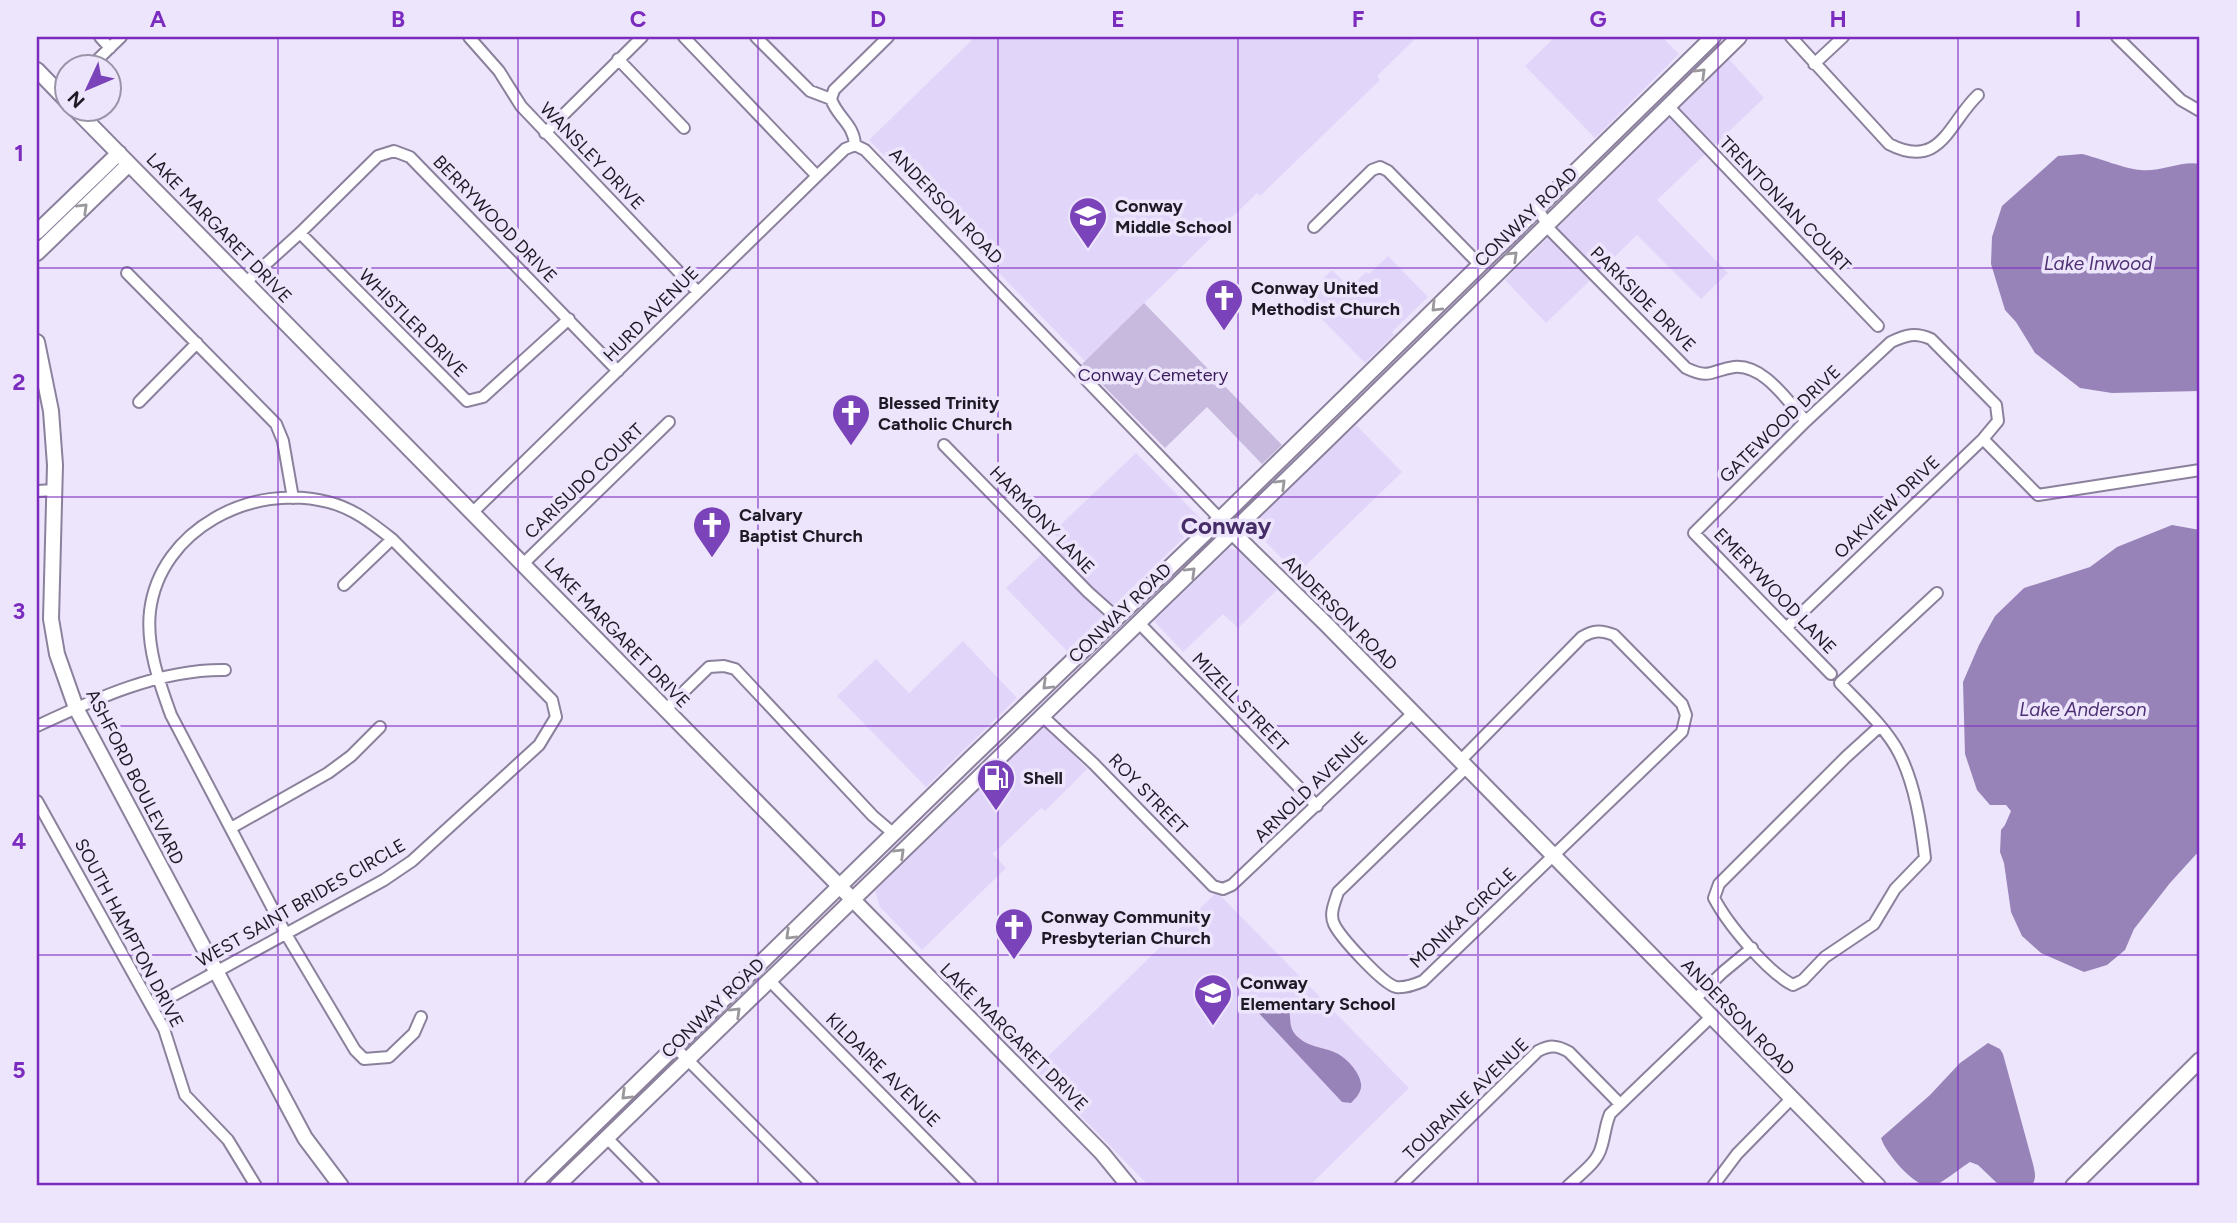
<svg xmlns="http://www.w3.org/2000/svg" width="2237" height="1223" font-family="Figtree,sans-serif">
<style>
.built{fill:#e2d5fa}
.green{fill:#c7bade}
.water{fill:#9783b8}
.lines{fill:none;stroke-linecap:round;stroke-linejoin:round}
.street-casing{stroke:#8b819c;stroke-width:14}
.secondary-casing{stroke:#8b819c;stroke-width:18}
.street{stroke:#fff;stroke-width:10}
.secondary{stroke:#fff;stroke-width:14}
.oneway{stroke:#9a989d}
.grid{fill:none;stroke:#7b2cbf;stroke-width:2;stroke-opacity:0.55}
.labels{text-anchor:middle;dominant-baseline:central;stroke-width:7;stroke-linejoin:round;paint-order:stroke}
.street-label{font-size:18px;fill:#1e1a25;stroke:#ede5fc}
.poi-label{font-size:18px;font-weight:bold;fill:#1e1a25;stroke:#ede5fc;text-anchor:start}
.park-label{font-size:18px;fill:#3b1c5d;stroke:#ede5fc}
.water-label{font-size:19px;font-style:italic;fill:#4f3174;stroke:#ede5fc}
.district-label{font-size:24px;font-weight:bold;fill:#472d68;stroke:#ede5fc}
.neatline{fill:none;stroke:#7b2cbf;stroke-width:2.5}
.grid-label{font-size:23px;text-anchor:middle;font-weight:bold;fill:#7b2cbf}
</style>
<rect width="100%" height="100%" fill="#ede5fc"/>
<path class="built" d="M 975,37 L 1417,37 L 1377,76 L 1380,80 L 1260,196 L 1257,193 L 1085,361 L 869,140 Z
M 1555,37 L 1662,37 L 1679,54 L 1595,138 L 1525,66 Z
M 1729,59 L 1764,98 L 1657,200 L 1728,273 L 1701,299 L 1637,235 L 1546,323 L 1505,280 Z
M 1388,256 L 1428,297 L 1392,332 L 1394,335 L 1365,363 L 1302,299 L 1332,270 L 1350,288 L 1366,272 L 1369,274 Z
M 1356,425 L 1402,472 L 1297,574 L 1254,530 L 1253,523 Z
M 1136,453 L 1202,520 L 1067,651 L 1006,588 L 1058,539 L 1053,532 Z
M 1229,548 L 1239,551 L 1277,590 L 1238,628 L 1223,614 L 1183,652 L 1154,621 Z
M 963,641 L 1017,698 L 926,787 L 837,696 L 876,659 L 909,693 Z
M 1045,725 L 1087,769 L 1045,811 L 1041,808 L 993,854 L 1006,868 L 922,950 L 880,907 L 875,891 Z
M 1217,892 L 1409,1088 L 1309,1186 L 1149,1186 L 1035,1069 Z"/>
<path class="green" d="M 1144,303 L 1282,445 L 1262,464 L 1207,407 L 1165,448 L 1082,364 Z"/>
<path class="water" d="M 2082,154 C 2099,158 2125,169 2141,170 C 2161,172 2183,160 2200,164 L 2200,391 L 2112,393 L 2080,388 L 2035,353 L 2016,322 L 2005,310 L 1991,264 L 1992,237 L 2002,206 L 2058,156 Z
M 2172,525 L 2200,530 L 2200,850 L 2170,883 L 2134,929 L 2125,950 L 2107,965 L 2084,972 L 2041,953 L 2022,936 L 2011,912 L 2004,863 L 2000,852 L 2001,830 L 2005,825 L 2011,811 L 2006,805 L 1990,805 L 1977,790 L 1965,754 L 1963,682 L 1979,645 L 1995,616 L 2024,588 L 2090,567 L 2117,547 Z
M 1259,1001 L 1287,1004 C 1293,1016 1286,1028 1299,1038 C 1309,1047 1322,1047 1334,1052 C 1345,1056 1360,1072 1361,1084 C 1362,1092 1356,1098 1351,1103 L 1342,1102 L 1254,1008 Z
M 1988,1043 L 2000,1049 L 2003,1054 L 2033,1164 C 2035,1173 2037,1179 2031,1186 L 2000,1186 L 1978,1165 L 1970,1162 C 1960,1168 1942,1184 1932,1186 C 1916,1190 1885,1152 1881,1138 L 1930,1095 L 1960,1063 Z"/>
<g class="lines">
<defs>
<path id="street" d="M 100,37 L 110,48
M 469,37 L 499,71 L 521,106 L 698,292
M 684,37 L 817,176
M 756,37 L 810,91 L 831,99 C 837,117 854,124 855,145
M 1791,37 L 1889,144 C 1941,171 1949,122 1978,95
M 2117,37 L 2181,100 L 2200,111
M 618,59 L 684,128
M 1814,64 L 1843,37
M 91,66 L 121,37
M 831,99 L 834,90 L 888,37
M 1668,106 L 1878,326
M 545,133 L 642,37
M 855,145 L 865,150 L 1220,519
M 1537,207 L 1550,230 L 1686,368 C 1711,380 1711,370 1734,367 C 1764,364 1787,401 1806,421
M 1314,227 L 1372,170 L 1380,167 L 1388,171 L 1479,264
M 300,233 L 467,401 L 483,397 L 569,319
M 127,273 L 276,424 L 283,441 L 293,498
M 245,283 L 300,233 L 378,156 L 394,151 L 410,157 L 618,371
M 139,402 L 197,343
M 1983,439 L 2038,495 L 2200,470
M 944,445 L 1088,592 L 1117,618
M 37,491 L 55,490
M 473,512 L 817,176 L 845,149 L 855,145
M 523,564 L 669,422
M 344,585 L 392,539
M 1138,622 L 1317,806
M 1786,628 L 1983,439 L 1998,421 L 1996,405 L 1931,339 C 1915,332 1906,335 1891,342 L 1806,421 L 1694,533 L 1831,674
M 665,710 L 709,667 L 724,666 L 735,669 L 873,816 L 894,834
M 1041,715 L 1094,764 L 1213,886 L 1223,889 L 1232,885 L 1413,713
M 37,726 C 95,699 159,669 225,670
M 1879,727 L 1846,757 L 1719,884 L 1714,898 C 1727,923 1767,972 1793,985 L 1803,980 L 1825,957 L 1874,924 L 1895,889 L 1925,858 C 1921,824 1915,784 1899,753 C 1887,729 1859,703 1840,683 L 1937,593
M 1460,761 L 1582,637 C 1594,630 1601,630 1614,635 L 1682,704 L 1686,715 L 1682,732 L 1423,981 C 1414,985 1405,988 1396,987 C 1383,984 1340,937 1334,924 C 1329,914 1335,902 1338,892 L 1467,767
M 37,801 L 164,1029 L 185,1095 L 228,1140 L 256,1186
M 231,828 L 328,773 L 351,756 L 380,727
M 769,980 L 971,1186
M 1694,1000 L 1723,972 L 1752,948
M 152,1007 L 384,880 L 412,861 L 539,745 L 556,717 L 552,700 L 392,539 C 373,524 353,508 328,502 C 253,482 160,529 150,611 C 146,646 159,682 171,715 L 286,934 L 355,1050 L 364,1059 L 389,1057 L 414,1033 L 421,1017
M 675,1047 L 813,1186
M 607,1138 L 654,1186
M 1400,1186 L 1538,1051 C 1550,1045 1557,1045 1569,1052 L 1620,1104
M 1568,1186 C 1579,1175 1597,1163 1601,1148 C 1605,1136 1605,1126 1610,1114 L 1711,1017
M 1713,1186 L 1737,1154 L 1791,1099"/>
<path id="secondary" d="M 37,70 L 66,100
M 74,108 L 1102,1153 L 1129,1186
M 37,232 L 119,153
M 37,253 L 129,164
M 37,342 L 51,411 L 55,465 L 51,619 L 57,654 L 76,708 L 305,1138 L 341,1186
M 1227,527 L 1326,624 L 1878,1186
M 532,1186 L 970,759 L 1220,519 L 1713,37
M 557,1186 L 1320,447 L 1739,37
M 2073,1186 L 2200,1060"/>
</defs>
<use href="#street" class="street-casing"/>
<use href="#secondary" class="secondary-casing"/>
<use href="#street" class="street"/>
<use href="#secondary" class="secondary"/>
</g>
<defs><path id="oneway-chevron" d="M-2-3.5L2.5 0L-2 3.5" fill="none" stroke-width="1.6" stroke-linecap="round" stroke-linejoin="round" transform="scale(1.75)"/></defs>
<g class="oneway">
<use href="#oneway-chevron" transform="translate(1701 73) rotate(-44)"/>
<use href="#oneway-chevron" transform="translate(83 208) rotate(-44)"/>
<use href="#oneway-chevron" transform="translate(1513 256) rotate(-44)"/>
<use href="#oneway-chevron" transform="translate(1436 307) rotate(135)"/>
<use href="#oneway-chevron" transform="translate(1281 484) rotate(-44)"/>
<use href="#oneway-chevron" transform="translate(1191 572) rotate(-44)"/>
<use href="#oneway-chevron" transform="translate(1047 685) rotate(136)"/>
<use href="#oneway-chevron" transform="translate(900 853) rotate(-44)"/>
<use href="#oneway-chevron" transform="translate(790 935) rotate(136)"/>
<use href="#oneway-chevron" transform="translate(736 1012) rotate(-44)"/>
<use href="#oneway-chevron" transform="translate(626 1095) rotate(136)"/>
</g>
<path class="grid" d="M 278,37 L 278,1186M 518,37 L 518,1186M 758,37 L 758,1186M 998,37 L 998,1186M 1238,37 L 1238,1186M 1478,37 L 1478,1186M 1718,37 L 1718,1186M 1958,37 L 1958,1186M 37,268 L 2200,268M 37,497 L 2200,497M 37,726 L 2200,726M 37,955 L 2200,955"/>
<defs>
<symbol id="school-pin" viewBox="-11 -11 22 30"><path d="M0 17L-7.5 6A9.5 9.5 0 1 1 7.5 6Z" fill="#7a43ba" stroke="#ede5fc"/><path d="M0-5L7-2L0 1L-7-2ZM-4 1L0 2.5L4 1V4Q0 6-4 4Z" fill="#fff"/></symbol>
<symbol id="church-pin" viewBox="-11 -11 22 30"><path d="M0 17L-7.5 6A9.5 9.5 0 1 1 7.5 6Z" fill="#7a43ba" stroke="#ede5fc"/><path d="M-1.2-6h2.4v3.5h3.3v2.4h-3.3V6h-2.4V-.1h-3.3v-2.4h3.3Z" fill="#fff"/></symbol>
<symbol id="fuel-pin" viewBox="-11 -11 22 30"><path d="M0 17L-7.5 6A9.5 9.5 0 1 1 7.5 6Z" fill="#7a43ba" stroke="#ede5fc"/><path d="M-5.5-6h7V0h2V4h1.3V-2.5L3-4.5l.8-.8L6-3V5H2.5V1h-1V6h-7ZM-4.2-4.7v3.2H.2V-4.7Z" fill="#fff"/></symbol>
</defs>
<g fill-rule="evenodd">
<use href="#school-pin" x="1066" y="194" width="44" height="60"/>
<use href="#church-pin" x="1202" y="276" width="44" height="60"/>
<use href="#church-pin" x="829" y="391" width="44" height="60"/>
<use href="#church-pin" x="690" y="503" width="44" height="60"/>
<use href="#fuel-pin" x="974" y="756" width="44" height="60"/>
<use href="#church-pin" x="992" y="905" width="44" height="60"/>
<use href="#school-pin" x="1191" y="971" width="44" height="60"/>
</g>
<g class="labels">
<g class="street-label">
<text transform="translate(592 156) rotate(46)">WANSLEY DRIVE</text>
<text transform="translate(1785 204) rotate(46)">TRENTONIAN COURT</text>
<text transform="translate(946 206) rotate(46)">ANDERSON ROAD</text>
<text transform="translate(1526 217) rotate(-44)">CONWAY ROAD</text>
<text transform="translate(495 219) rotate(46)">BERRYWOOD DRIVE</text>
<text transform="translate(219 228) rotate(46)">LAKE MARGARET DRIVE</text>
<text transform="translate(1643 299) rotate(45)">PARKSIDE DRIVE</text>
<text transform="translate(651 314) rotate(-45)">HURD AVENUE</text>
<text transform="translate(413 323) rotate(45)">WHISTLER DRIVE</text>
<text transform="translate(1780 424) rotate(-44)">GATEWOOD DRIVE</text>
<text transform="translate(584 481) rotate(-44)">CARISUDO COURT</text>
<text transform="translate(1887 507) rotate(-44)">OAKVIEW DRIVE</text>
<text transform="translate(1042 520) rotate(46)">HARMONY LANE</text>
<text transform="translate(1775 591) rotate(46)">EMERYWOOD LANE</text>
<text transform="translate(1120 613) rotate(-44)">CONWAY ROAD</text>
<text transform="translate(1340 613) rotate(45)">ANDERSON ROAD</text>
<text transform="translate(617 633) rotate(46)">LAKE MARGARET DRIVE</text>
<text transform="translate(1240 702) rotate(46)">MIZELL STREET</text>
<text transform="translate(135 777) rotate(63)">ASHFORD BOULEVARD</text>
<text transform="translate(1311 787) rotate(-44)">ARNOLD AVENUE</text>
<text transform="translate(1148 794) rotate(46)">ROY STREET</text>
<text transform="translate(301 903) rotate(-30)">WEST SAINT BRIDES CIRCLE</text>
<text transform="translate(1463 918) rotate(-43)">MONIKA CIRCLE</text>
<text transform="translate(129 933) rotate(62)">SOUTH HAMPTON DRIVE</text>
<text transform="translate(713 1008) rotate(-44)">CONWAY ROAD</text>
<text transform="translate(1738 1017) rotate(46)">ANDERSON ROAD</text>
<text transform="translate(1014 1037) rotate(45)">LAKE MARGARET DRIVE</text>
<text transform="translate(883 1070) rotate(45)">KILDAIRE AVENUE</text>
<text transform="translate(1466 1099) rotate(-44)">TOURAINE AVENUE</text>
</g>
<g class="poi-label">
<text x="1115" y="206">Conway<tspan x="1115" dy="21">Middle School</tspan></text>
<text x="1251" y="288">Conway United<tspan x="1251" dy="21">Methodist Church</tspan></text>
<text x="878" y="403">Blessed Trinity<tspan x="878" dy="21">Catholic Church</tspan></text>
<text x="739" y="515">Calvary<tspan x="739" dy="21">Baptist Church</tspan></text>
<text x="1023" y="778">Shell</text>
<text x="1041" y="917">Conway Community<tspan x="1041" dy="21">Presbyterian Church</tspan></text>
<text x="1240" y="983">Conway<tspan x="1240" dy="21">Elementary School</tspan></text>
</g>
<g class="park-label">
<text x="1153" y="375">Conway Cemetery</text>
</g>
<g class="water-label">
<text x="2098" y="263">Lake Inwood</text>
<text x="2083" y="709">Lake Anderson</text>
</g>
<g class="district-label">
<text x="1226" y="525">Conway</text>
</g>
</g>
<rect width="2237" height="1223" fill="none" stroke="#ede5fc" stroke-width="77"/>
<g transform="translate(88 88) rotate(226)"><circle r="33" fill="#ede5fc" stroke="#9a94a6" stroke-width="2"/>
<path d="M0-5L12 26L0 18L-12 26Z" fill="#7a43ba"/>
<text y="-10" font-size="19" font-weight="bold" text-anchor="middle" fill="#1e1a25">N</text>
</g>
<rect x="38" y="38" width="2160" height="1146" class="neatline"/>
<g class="grid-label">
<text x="158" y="27">A</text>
<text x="398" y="27">B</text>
<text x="638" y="27">C</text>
<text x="878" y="27">D</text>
<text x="1118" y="27">E</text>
<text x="1358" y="27">F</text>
<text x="1598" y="27">G</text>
<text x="1838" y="27">H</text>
<text x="2078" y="27">I</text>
<text x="19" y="161">1</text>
<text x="19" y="390">2</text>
<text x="19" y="619">3</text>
<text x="19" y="849">4</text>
<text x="19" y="1078">5</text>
</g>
</svg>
